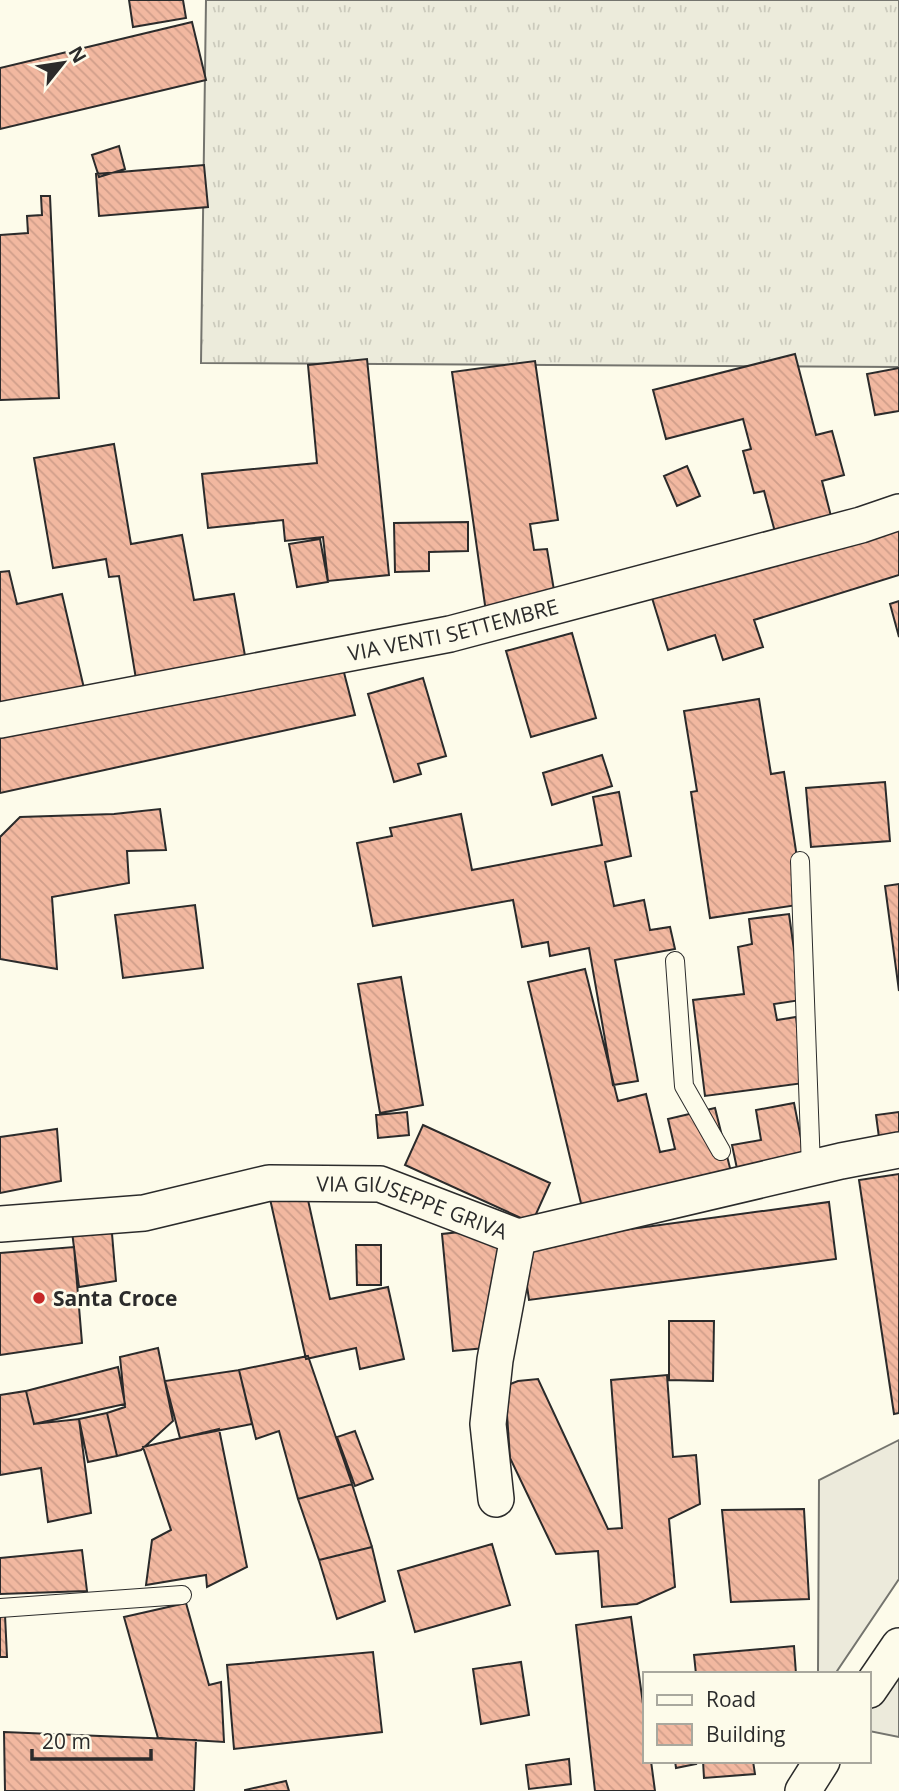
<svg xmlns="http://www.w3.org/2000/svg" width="899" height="1791" font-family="'Open Sans',sans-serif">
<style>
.grass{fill:url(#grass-tufts);stroke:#74746e;stroke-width:2}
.parking{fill:#eceadb;stroke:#74746e;stroke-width:2}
.building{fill:url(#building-back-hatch);stroke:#2b2b2b;stroke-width:2}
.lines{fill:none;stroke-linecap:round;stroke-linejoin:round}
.lane-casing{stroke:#2b2b2b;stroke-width:20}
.street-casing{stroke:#2b2b2b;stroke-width:38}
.lane{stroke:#fdfbea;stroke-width:18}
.street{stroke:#fdfbea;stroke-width:35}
.poi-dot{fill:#c62828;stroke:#fdfbea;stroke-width:2.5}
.labels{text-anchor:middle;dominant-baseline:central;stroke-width:5;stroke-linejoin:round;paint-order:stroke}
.street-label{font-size:21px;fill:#2b2b2b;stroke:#fdfbea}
.poi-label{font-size:21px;font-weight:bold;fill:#2b2b2b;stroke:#fdfbea;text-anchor:start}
</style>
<defs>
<pattern id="grass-tufts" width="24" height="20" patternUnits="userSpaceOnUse" patternTransform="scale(1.75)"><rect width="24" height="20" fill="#ecebdb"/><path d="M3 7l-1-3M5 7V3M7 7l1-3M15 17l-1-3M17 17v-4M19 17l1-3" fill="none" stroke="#cbcabc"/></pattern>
<pattern id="building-back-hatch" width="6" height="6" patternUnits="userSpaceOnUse" patternTransform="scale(1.75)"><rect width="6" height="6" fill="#f2b8a0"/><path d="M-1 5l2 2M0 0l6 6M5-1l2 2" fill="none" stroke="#d09e8a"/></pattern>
</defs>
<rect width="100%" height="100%" fill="#fdfbea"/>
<path class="grass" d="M 206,0 L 899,0 L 899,367 L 201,363 Z"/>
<path class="parking" d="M 899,1440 L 899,1579 L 835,1674 L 820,1674 L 818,1673 L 819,1480 Z
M 899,1670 L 899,1737 L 869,1731 L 869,1711 Z"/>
<path class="building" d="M 129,0 L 183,0 L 186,18 L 133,27 Z
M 192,22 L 206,80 L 0,129 L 0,68 Z
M 119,146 L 125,169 L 99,177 L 92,155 Z
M 204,165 L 208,207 L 99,216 L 96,174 Z
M 41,196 L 50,196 L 59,398 L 0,400 L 0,235 L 28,233 L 27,216 L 42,215 Z
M 795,354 L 816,435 L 832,431 L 844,475 L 822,481 L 835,532 L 779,547 L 764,491 L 754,493 L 743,451 L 751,449 L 743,419 L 666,439 L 653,390 Z
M 367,359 L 389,575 L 328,581 L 323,537 L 285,541 L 283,520 L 208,528 L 202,474 L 317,463 L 308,365 Z
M 535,361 L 558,520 L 530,524 L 534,550 L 547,549 L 556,602 L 486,612 L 452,372 Z
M 899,368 L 899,411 L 875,415 L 867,374 Z
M 114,444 L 131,544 L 182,535 L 194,600 L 234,594 L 247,667 L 137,685 L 119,576 L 109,577 L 106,559 L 53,568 L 34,458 Z
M 687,466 L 700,496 L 677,506 L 664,476 Z
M 468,522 L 468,551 L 429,552 L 429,571 L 395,572 L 394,523 Z
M 899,522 L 899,575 L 754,620 L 763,647 L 723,660 L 715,635 L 668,650 L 652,598 Z
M 320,539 L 328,582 L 297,587 L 289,544 Z
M 9,571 L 17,604 L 62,594 L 90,714 L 0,734 L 0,572 Z
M 899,601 L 899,637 L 890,604 Z
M 572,633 L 596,718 L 531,737 L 506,651 Z
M 341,661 L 355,715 L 0,793 L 0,732 Z
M 423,678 L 446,756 L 418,764 L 421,774 L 394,782 L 368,694 Z
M 759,699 L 771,774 L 784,772 L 804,904 L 710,918 L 691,792 L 697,791 L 684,711 Z
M 602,755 L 612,786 L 552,805 L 543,773 Z
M 885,782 L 890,841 L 811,847 L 806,788 Z
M 619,792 L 631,856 L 605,862 L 614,906 L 644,900 L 650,930 L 670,927 L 675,949 L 615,960 L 638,1081 L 613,1085 L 589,948 L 550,956 L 548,942 L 522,947 L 513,900 L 373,926 L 357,843 L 392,836 L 390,828 L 461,814 L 472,870 L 602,845 L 593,797 Z
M 160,809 L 166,850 L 127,851 L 129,883 L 52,897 L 57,969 L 0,959 L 0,837 L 20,817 L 114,814 Z
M 899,884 L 899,991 L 885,886 Z
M 195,905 L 203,968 L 123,978 L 115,915 Z
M 789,914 L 801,1000 L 774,1004 L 777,1020 L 796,1017 L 804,1083 L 705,1096 L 693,1000 L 744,994 L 738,947 L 752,944 L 749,919 Z
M 585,969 L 618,1101 L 646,1094 L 660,1152 L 675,1149 L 668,1119 L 715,1108 L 734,1184 L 585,1220 L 528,982 Z
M 401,977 L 423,1105 L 380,1113 L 358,984 Z
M 794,1103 L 809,1179 L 742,1192 L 732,1145 L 761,1140 L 756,1110 Z
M 407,1112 L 409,1135 L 378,1138 L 376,1115 Z
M 899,1112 L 899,1142 L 880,1145 L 876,1115 Z
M 423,1125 L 550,1183 L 532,1223 L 405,1165 Z
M 57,1129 L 61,1181 L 0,1193 L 0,1137 Z
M 899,1174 L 899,1413 L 894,1414 L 859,1180 Z
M 304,1182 L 330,1299 L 388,1287 L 404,1359 L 360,1369 L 356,1348 L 306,1359 L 268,1190 Z
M 829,1202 L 836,1259 L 529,1300 L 521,1244 Z
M 110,1210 L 116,1281 L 79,1287 L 70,1216 Z
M 497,1228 L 508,1346 L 453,1351 L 442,1234 Z
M 356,1245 L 381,1245 L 381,1285 L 357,1285 Z
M 74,1247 L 82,1343 L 0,1355 L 0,1253 Z
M 669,1321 L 714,1321 L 713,1381 L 669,1380 Z
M 158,1348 L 173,1421 L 141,1450 L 117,1456 L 107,1413 L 125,1407 L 120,1357 Z
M 308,1356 L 352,1484 L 298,1499 L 279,1431 L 256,1439 L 239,1370 Z
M 118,1367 L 125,1404 L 34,1424 L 26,1391 Z
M 239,1370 L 252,1424 L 180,1438 L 165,1381 Z
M 667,1375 L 673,1457 L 696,1455 L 700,1504 L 669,1519 L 675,1587 L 637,1604 L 602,1607 L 598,1551 L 556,1554 L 510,1458 L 505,1386 L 518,1381 L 538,1379 L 608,1529 L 622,1528 L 611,1380 Z
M 26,1391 L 34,1424 L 79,1419 L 91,1513 L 48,1522 L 41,1468 L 0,1475 L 0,1395 Z
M 107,1413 L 117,1456 L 88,1462 L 79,1419 Z
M 219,1429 L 247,1567 L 207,1587 L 206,1575 L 146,1585 L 152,1540 L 171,1530 L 143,1447 Z
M 355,1431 L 373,1479 L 355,1486 L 337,1437 Z
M 352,1484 L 372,1547 L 319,1560 L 298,1499 Z
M 804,1509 L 809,1599 L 731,1602 L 722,1510 Z
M 492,1544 L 510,1605 L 415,1632 L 398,1571 Z
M 372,1547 L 385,1601 L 337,1619 L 319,1560 Z
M 82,1550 L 87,1591 L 0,1594 L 0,1558 Z
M 186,1603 L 209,1685 L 221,1682 L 224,1742 L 158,1738 L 124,1617 Z
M 0,1615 L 5,1615 L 7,1657 L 0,1657 Z
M 631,1617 L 645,1718 L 645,1761 L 651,1761 L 655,1791 L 595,1791 L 576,1625 Z
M 794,1646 L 796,1674 L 696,1674 L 694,1655 Z
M 373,1652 L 382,1732 L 234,1749 L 227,1665 Z
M 521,1662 L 529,1715 L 481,1724 L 473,1669 Z
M 4,1732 L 196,1740 L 194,1791 L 5,1791 Z
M 569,1759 L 571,1784 L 529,1789 L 526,1765 Z
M 675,1761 L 695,1761 L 696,1764 L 676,1768 Z
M 703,1761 L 753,1761 L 755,1774 L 704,1778 Z
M 286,1781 L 289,1791 L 245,1791 L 245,1790 Z"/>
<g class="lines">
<defs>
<path id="lane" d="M 800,861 L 811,1168
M 675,961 L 684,1086 L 721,1151
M 0,1608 L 182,1595"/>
<g id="street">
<path id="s1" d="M 0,720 L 450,634 L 861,525 L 899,512"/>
<path id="s2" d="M 0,1224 L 144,1213 L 269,1183 L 380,1184 L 518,1237 L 841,1161 L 899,1150"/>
<path d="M 496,1499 L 488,1424 L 495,1360 L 518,1237"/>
<path d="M 869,1690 L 899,1646"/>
<path d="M 803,1791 L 822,1761"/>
</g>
</defs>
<use href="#lane" class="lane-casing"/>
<use href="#street" class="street-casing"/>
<use href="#lane" class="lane"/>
<use href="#street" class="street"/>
</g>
<circle class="poi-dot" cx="39" cy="1298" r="7"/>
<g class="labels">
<g class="street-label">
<text stroke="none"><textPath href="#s1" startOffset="462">VIA VENTI SETTEMBRE</textPath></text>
<text stroke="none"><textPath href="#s2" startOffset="420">VIA GIUSEPPE GRIVA</textPath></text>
</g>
<g class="poi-label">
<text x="53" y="1298">Santa Croce</text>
</g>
</g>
<rect x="643" y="1672" width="228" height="91" fill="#fdfbea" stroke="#a9a89e" stroke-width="2"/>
<rect x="657" y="1695" width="35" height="10" fill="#fdfbea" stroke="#a9a89e" stroke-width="2"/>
<text x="706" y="1707" font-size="21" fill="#2b2b2b">Road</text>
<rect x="657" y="1724" width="35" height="21" fill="url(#building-back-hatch)" stroke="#a9a89e" stroke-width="2"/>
<text x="706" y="1742" font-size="21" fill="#2b2b2b">Building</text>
<g transform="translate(63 63) rotate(60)" stroke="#fdfbea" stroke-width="5" paint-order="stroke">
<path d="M0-5L12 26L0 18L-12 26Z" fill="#2b2b2b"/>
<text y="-10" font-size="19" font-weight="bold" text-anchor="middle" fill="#2b2b2b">N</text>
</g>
<path d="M32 1749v10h119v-10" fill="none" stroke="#2b2b2b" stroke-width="3.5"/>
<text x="42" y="1749" font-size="21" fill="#2b2b2b" stroke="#fdfbea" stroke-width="5" paint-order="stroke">20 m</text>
</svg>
